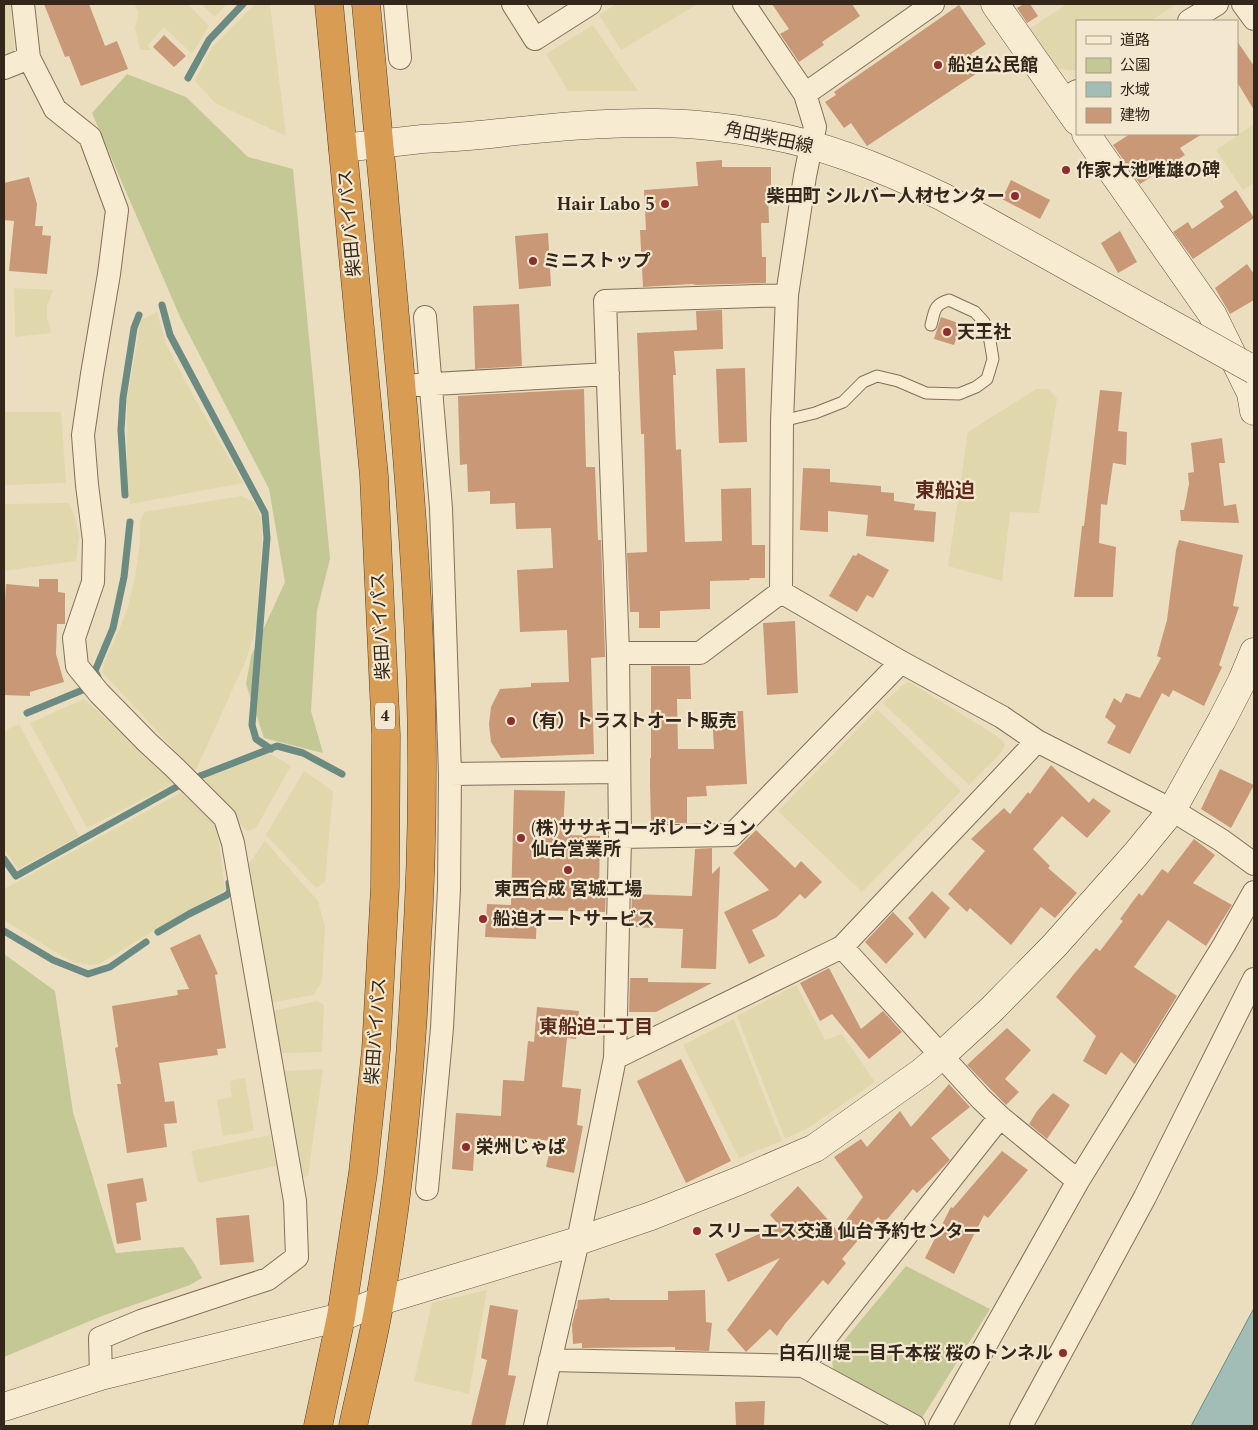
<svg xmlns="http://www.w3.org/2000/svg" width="1258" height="1430" font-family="Spectral,'Noto Sans JP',serif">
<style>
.farmland{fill:#e0d7ad}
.green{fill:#c3c894}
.water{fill:#a2bdb5;stroke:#6a8a82}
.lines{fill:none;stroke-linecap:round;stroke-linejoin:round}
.stream{stroke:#6a8a82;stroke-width:7}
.building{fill:#c89877}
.lane-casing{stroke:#836f59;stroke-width:13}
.street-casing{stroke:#836f59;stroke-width:24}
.secondary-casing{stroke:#65503c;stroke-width:29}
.highway-casing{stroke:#513d2d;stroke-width:29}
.lane{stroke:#f7ebd2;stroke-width:11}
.street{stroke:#f7ebd2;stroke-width:22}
.secondary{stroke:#f7ebd2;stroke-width:28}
.highway{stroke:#d89c53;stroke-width:28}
.secondary-bridge-casing{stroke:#65503c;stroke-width:29;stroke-linecap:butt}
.secondary-bridge{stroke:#f7ebd2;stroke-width:28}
.poi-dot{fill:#8f2c2e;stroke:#f3e8cf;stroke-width:2}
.labels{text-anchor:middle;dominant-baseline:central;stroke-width:4.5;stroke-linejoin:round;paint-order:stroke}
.shield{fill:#f3e8cf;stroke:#6d6152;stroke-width:1}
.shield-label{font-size:16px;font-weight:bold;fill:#33271c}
.poi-label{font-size:18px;font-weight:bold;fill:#33271c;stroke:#f3e8cf;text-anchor:start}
.street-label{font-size:18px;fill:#33271c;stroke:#f3e8cf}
.neighbourhood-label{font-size:19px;font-weight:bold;fill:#5e2a1e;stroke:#f3e8cf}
.quarter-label{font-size:20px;font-weight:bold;fill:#5e2a1e;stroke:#f3e8cf}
</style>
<rect width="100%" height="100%" fill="#ebdebf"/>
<path class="farmland" d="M 4,4 L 11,4 L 14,52 L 4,56 Z
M 134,4 L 188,4 L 209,26 L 192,54 L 164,27 L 148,45 L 151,50 L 140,50 L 135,28 L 139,13 Z
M 201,4 L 227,4 L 215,17 Z
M 255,4 L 270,4 L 286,136 L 215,103 L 195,81 L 212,47 Z
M 616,4 L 698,4 L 621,50 L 599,15 Z
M 1067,4 L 1176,4 L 1151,21 L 1077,21 L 1077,71 L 1054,68 L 1026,31 Z
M 593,25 L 638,91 L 568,91 L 546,54 Z
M 1254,124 L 1254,183 L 1243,190 L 1216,150 Z
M 14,288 L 53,290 L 47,306 L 47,317 L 51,333 L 15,337 Z
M 157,312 L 166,344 L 189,388 L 243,483 L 130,504 L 127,471 L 127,400 L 141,320 Z
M 1036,389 L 1048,389 L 1057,398 L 1039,513 L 1010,512 L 1002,581 L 948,566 L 968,432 Z
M 4,412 L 61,412 L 66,483 L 4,485 Z
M 241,496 L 254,502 L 261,518 L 262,542 L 256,628 L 246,660 L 195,772 L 102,672 L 104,663 L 126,614 L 134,582 L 140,544 L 140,522 L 144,512 Z
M 69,503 L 75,517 L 79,536 L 76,561 L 4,571 L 4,504 Z
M 909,682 L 994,734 L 1002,740 L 1005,745 L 1001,753 L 969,785 L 883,703 L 902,686 Z
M 84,699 L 176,782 L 87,828 L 30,723 Z
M 877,709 L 961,791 L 862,892 L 778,811 Z
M 19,724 L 79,836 L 18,869 L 4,849 L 4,731 Z
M 269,753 L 291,766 L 256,828 L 247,831 L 201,780 Z
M 304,771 L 333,791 L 325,882 L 316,888 L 266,835 Z
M 182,792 L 217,828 L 225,890 L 175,918 L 99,964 L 90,965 L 73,962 L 65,958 L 4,920 L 4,889 Z
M 265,841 L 318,901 L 325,927 L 322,982 L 313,995 L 269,1003 L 248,865 Z
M 796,985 L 825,1040 L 842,1034 L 875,1082 L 808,1128 L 785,1139 L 737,1016 Z
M 317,1001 L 324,1005 L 322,1052 L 278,1053 L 272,1011 Z
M 734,1019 L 782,1141 L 739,1158 L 683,1045 Z
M 323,1069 L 308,1176 L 301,1177 L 285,1071 Z
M 245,1078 L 254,1131 L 223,1136 L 217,1100 L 232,1097 L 230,1081 Z
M 270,1135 L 276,1166 L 198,1183 L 191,1151 Z
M 487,1290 L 469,1394 L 414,1381 L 432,1303 Z"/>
<path class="green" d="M 127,74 L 186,97 L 248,157 L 293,169 L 330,559 L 317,611 L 311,711 L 323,753 L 264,738 L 246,684 L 251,656 L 285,582 L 269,489 L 181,319 L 92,113 Z
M 4,954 L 55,991 L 73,1112 L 116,1253 L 183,1247 L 194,1263 L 202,1278 L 190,1285 L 102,1316 L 4,1357 Z
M 906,1266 L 990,1309 L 922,1418 L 834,1372 L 831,1356 Z"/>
<path class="water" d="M 1254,1308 L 1254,1426 L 1191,1426 Z"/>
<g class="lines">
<path class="stream" d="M 188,78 L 209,40 L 243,4
M 162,305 L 170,335 L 265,513 L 267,538 L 252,725 L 256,739 L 271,749
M 125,495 L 121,430 L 123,398 L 134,328 L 139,315
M 98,677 L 95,671 L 113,628 L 124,577 L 130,522
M 27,713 L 85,689
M 195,778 L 277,746 L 303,753 L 342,774
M 4,859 L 16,876 L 180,785 L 184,789
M 4,931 L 53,960 L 88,974 L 110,967 L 146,942
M 158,932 L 189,914 L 227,895 L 230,891 L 229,883"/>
</g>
<path class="building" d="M 44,4 L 89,4 L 105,46 L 117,41 L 128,69 L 81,86 L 69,56 L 65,57 Z
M 772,4 L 852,4 L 860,16 L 822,42 L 824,45 L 799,62 L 780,34 L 789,29 Z
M 1024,4 L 1030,4 L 1038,16 L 1027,23 L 1017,8 Z
M 959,5 L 986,44 L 971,54 L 982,70 L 867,146 L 851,123 L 844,128 L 825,102 L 836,95 L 834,92 Z
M 164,35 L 186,56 L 174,67 L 153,47 Z
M 1237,41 L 1254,66 L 1254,110 L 1237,82 Z
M 1130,134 L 1202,134 L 1180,148 L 1185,155 L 1140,184 L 1113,145 Z
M 722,160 L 722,167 L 771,167 L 771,193 L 768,193 L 769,223 L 761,223 L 762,257 L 766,257 L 766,283 L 696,285 L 692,284 L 643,287 L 640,230 L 646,230 L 644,190 L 698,186 L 696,162 Z
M 29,177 L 37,204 L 35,226 L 43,226 L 42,235 L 51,236 L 47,274 L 9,271 L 14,221 L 4,220 L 4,183 Z
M 1011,180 L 1050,200 L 1040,219 L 1002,199 Z
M 1236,190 L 1254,218 L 1193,259 L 1173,232 L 1188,222 L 1192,229 L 1224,207 L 1220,201 Z
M 1120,231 L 1137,262 L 1118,273 L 1101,243 Z
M 548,233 L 551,286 L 519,289 L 515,236 Z
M 1247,264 L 1254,274 L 1254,300 L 1230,314 L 1215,288 Z
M 519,304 L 522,366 L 475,369 L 473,306 Z
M 722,310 L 723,349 L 674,351 L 676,375 L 673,375 L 676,450 L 681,449 L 685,542 L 722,541 L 721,489 L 751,488 L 752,545 L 765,545 L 765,578 L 750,578 L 749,580 L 710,581 L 710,609 L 660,611 L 660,628 L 639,628 L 639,612 L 630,612 L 627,553 L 647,552 L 644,434 L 641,434 L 637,333 L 697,330 L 696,311 Z
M 941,317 L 961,324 L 954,345 L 934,339 Z
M 745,368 L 747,442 L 719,443 L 716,369 Z
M 584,389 L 586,467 L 595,467 L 598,540 L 601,540 L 605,653 L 605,657 L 591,658 L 594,754 L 501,758 L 491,742 L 489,724 L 491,707 L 500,689 L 531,687 L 531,683 L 569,682 L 567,630 L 520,632 L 517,570 L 553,568 L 551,528 L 516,529 L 515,503 L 490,504 L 490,491 L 468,492 L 467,464 L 460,465 L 458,396 Z
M 1100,390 L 1122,392 L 1118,431 L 1127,432 L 1126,465 L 1113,463 L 1107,505 L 1101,504 L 1099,543 L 1116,547 L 1113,597 L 1074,597 L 1082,526 L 1084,526 Z
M 1222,438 L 1225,463 L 1219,463 L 1224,506 L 1236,504 L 1239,523 L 1181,521 L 1180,510 L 1184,510 L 1189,484 L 1188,473 L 1194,472 L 1191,443 Z
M 803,468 L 830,469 L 830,482 L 881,486 L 881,492 L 894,493 L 894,501 L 915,504 L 914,510 L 936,512 L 934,542 L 866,536 L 868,515 L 828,511 L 828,532 L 800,530 Z
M 1179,540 L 1243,555 L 1233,606 L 1239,607 L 1219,665 L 1222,667 L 1204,706 L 1173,690 L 1169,697 L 1162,693 L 1130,754 L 1107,743 L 1116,726 L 1105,717 L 1114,698 L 1121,703 L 1126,693 L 1140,698 L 1161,658 L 1157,656 L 1167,620 L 1176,550 Z
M 858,553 L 889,570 L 873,598 L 867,595 L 857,612 L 829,596 L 853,555 L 856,556 Z
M 39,579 L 58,579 L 58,592 L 65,593 L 65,624 L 57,624 L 56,654 L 64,682 L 30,692 L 30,696 L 4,695 L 5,623 L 4,623 L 4,620 L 6,584 L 39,587 Z
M 795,621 L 798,693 L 767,695 L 763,623 Z
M 651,666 L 690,666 L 691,699 L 677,699 L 678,749 L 714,749 L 712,712 L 743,711 L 747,784 L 706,786 L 707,796 L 687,797 L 687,823 L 651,823 L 650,785 L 650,758 L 651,758 Z
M 1051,765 L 1089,803 L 1093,798 L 1111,811 L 1087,838 L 1062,816 L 1033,849 L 1050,866 L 1048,868 L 1077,893 L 1055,918 L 1041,907 L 1011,945 L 970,908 L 967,912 L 948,894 L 985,851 L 971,839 L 1004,808 L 1010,814 L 1028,792 L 1030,794 Z
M 1220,769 L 1254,785 L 1231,828 L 1201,809 Z
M 514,790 L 565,791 L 563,835 L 600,836 L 599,892 L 606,893 L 605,912 L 537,910 L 536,939 L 485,937 L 487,904 L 511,905 Z
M 756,830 L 795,868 L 801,861 L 822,882 L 805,899 L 800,894 L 777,917 L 752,930 L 765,956 L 749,964 L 724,912 L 769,890 L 733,853 Z
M 1194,839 L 1215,855 L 1193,883 L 1232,905 L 1206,946 L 1168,920 L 1134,967 L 1177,996 L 1135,1064 L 1121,1052 L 1106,1075 L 1083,1061 L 1096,1036 L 1056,997 L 1074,974 L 1096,948 L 1100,951 L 1123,921 L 1120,919 L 1139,893 L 1142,896 L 1162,869 L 1168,873 Z
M 712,848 L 712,874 L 720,866 L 716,969 L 681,968 L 683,929 L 631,927 L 632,894 L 692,896 L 695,849 Z
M 932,891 L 950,908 L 925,939 L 908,918 Z
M 893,912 L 914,934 L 886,964 L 865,942 Z
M 200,934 L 218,974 L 215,975 L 226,1048 L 217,1049 L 218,1055 L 159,1063 L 165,1102 L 174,1101 L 177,1123 L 164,1124 L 167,1147 L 127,1153 L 117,1084 L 121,1084 L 115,1048 L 118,1047 L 112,1006 L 178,995 L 177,990 L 189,989 L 170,948 Z
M 829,968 L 861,1029 L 883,1011 L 902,1032 L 869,1059 L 832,1014 L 820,1021 L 800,983 Z
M 630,978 L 648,978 L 648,982 L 712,983 L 656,1012 L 629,1012 Z
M 537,1007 L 579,1011 L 576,1039 L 567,1038 L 562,1087 L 581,1089 L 577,1125 L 583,1126 L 574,1173 L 546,1167 L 552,1141 L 517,1137 L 516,1142 L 475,1137 L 473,1171 L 452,1169 L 456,1113 L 501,1116 L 503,1080 L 524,1081 L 528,1041 L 534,1042 Z
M 1007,1028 L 1031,1050 L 1005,1079 L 1019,1092 L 1006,1105 L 967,1065 Z
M 681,1059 L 731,1161 L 686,1183 L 637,1081 Z
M 949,1084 L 970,1107 L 931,1138 L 950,1160 L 917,1193 L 913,1189 L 884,1223 L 878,1217 L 842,1259 L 846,1263 L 828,1285 L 823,1280 L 785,1324 L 777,1336 L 770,1329 L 746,1352 L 727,1330 L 780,1258 L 728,1282 L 715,1254 L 779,1225 L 770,1215 L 798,1186 L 838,1231 L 863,1197 L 834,1157 L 861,1139 L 867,1147 L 900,1111 L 911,1127 Z
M 1053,1093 L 1070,1105 L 1047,1139 L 1029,1124 L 1037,1111 Z
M 1002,1151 L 1028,1170 L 988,1218 L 984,1215 L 954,1274 L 925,1258 L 951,1207 L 953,1208 Z
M 143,1178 L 147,1201 L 136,1203 L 141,1240 L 117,1244 L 107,1184 Z
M 249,1215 L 254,1262 L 220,1265 L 216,1218 Z
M 705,1290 L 706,1322 L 712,1323 L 709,1351 L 675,1350 L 675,1347 L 582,1348 L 582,1343 L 573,1344 L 572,1325 L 576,1309 L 577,1309 L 578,1300 L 609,1298 L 610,1300 L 668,1300 L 668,1291 Z
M 490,1305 L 518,1310 L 508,1375 L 516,1376 L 505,1426 L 471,1426 L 487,1360 L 481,1358 Z
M 765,1401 L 764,1426 L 736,1426 L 735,1402 Z"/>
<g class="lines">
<defs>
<path id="lane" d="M 782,421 L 815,413 L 843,402 L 863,382 L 877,376 L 898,381 L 926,393 L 959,394 L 976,387 L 987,379 L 993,359 L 990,341 L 984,322 L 975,312 L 949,300 C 933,305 935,311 931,325"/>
<path id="street" d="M 23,4 L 29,58 L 55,109 L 90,137 L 117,210 L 109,274 L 92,374 L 83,435 L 87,485 L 94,540 L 93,582 L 74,638 L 77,666 L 99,693 L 147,742 L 174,767 L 225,818 L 233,843 L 295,1201 L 297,1257 L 268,1279 L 141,1321 L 100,1338 L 101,1376
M 395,4 L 400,58
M 513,4 L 535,39 L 590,4
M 744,4 L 805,94 L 815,127 L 805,176 L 787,295
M 1243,4 L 1254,19
M 1189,21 L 1217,4
M 4,68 L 29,58
M 805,94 L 933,4
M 1062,100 L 1077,91
M 425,317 L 441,508 L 450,774 L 449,889 L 442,1028 L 427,1189
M 417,385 L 608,374
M 618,653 L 605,301 L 787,295 L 782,421 L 781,592 L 901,662 L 1002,717 L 1037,741 L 1172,810 L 1221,840 L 1254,864
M 450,774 L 619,772
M 620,837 L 618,653 L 700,653 L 781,592
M 842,947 L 981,1099 L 1000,1117 L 1078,1181
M 615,1058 L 620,837 L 732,835 L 901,662
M 550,1360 L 803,1366 L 914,1426
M 803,1366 L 1000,1117
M 535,1426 L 578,1241 L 615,1058 L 842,947 L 1037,741
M 940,1426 L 1078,1181 L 1224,945 L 1254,892
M 1021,1426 L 1145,1197 L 1254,979"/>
<path id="secondary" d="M 995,4 L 1077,121
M 1086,134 L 1212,314 L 1251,393 L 1254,411
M 343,148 C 370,145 396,142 422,139 C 441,138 460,137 479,135 C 538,129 597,122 656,123 C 694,123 732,128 769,135 C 829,146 889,171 943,197 L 1157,316
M 4,1407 L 101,1376 L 341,1317 L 380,1301 L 578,1241 L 651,1216 L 741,1180 L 815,1148 L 922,1072 L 942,1055 L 991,1010 L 1054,946 L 1136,854 L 1172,810 L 1222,720 L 1242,681 L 1254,652"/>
<path id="highway" d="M 318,1426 L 341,1317 L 363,1173 L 376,1050 L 385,887 L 386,735 L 374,476 L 329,4
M 353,1426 C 362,1384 373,1342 380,1300 C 400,1187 411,1072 416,957 C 420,895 422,833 422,770 C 422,641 412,512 401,383 C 390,257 378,130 366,4"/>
</defs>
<use href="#lane" class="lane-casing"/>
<use href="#street" class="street-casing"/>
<use href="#secondary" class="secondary-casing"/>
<use href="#highway" class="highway-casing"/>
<use href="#lane" class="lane"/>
<use href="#street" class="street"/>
<use href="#secondary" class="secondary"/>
<use href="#highway" class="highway"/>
<defs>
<path id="secondary-bridge" d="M 1157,316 L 1254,370"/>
</defs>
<use href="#secondary-bridge" class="secondary-bridge-casing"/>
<use href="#secondary-bridge" class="secondary-bridge"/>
</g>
<g class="poi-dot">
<circle cx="938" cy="65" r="5"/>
<circle cx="1066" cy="170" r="5"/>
<circle cx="1015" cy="196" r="5"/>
<circle cx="665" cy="204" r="5"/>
<circle cx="533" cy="261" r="5"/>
<circle cx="947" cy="332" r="5"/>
<circle cx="511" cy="721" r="5"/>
<circle cx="521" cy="838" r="5"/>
<circle cx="568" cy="870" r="5"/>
<circle cx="483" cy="919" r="5"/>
<circle cx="466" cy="1147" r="5"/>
<circle cx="697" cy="1231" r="5"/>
<circle cx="1063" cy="1353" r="5"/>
</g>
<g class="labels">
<rect class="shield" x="375" y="702.5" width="20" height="27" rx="4"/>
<g class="shield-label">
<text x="385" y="716">4</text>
</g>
<g class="poi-label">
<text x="948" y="65">船迫公民館</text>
<text x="1076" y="170">作家大池唯雄の碑</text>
<text x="1005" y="196" text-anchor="end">柴田町 シルバー人材センター</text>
<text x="655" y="204" text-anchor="end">Hair Labo 5</text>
<text x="543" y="261">ミニストップ</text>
<text x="957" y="332">天王社</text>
<text x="521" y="721">（有）トラストオート販売</text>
<text x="531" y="828">(株)ササキコーポレーション<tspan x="531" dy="21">仙台営業所</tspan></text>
<text x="568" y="889" text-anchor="middle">東西合成 宮城工場</text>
<text x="493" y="919">船迫オートサービス</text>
<text x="476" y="1147">栄州じゃぱ</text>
<text x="707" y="1231">スリーエス交通 仙台予約センター</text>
<text x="1053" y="1353" text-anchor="end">白石川堤一目千本桜 桜のトンネル</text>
</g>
<g class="street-label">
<text transform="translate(769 138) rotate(12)">角田柴田線</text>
<text transform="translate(350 223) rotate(-95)">柴田バイパス</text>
<text transform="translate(381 626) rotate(-93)">柴田バイパス</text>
<text transform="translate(376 1031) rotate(-86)">柴田バイパス</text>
</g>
<g class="neighbourhood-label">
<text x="596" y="1027">東船迫二丁目</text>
</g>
<g class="quarter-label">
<text x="945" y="491">東船迫</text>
</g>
</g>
<rect width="1258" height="1430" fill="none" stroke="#33271c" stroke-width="10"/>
<rect x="1076" y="20" width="162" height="115" fill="#f3e8cf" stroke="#a69b87"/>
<rect x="1086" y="36" width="25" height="8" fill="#f7ebd2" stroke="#a69b87"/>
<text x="1120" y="45" font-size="15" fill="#33271c">道路</text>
<rect x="1086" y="58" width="25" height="15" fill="#c3c894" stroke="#a69b87"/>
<text x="1120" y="70" font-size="15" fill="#33271c">公園</text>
<rect x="1086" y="82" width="25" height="15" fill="#a2bdb5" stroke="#a69b87"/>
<text x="1120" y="95" font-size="15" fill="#33271c">水域</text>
<rect x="1086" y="108" width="25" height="15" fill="#c89877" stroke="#a69b87"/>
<text x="1120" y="120" font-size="15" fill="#33271c">建物</text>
</svg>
